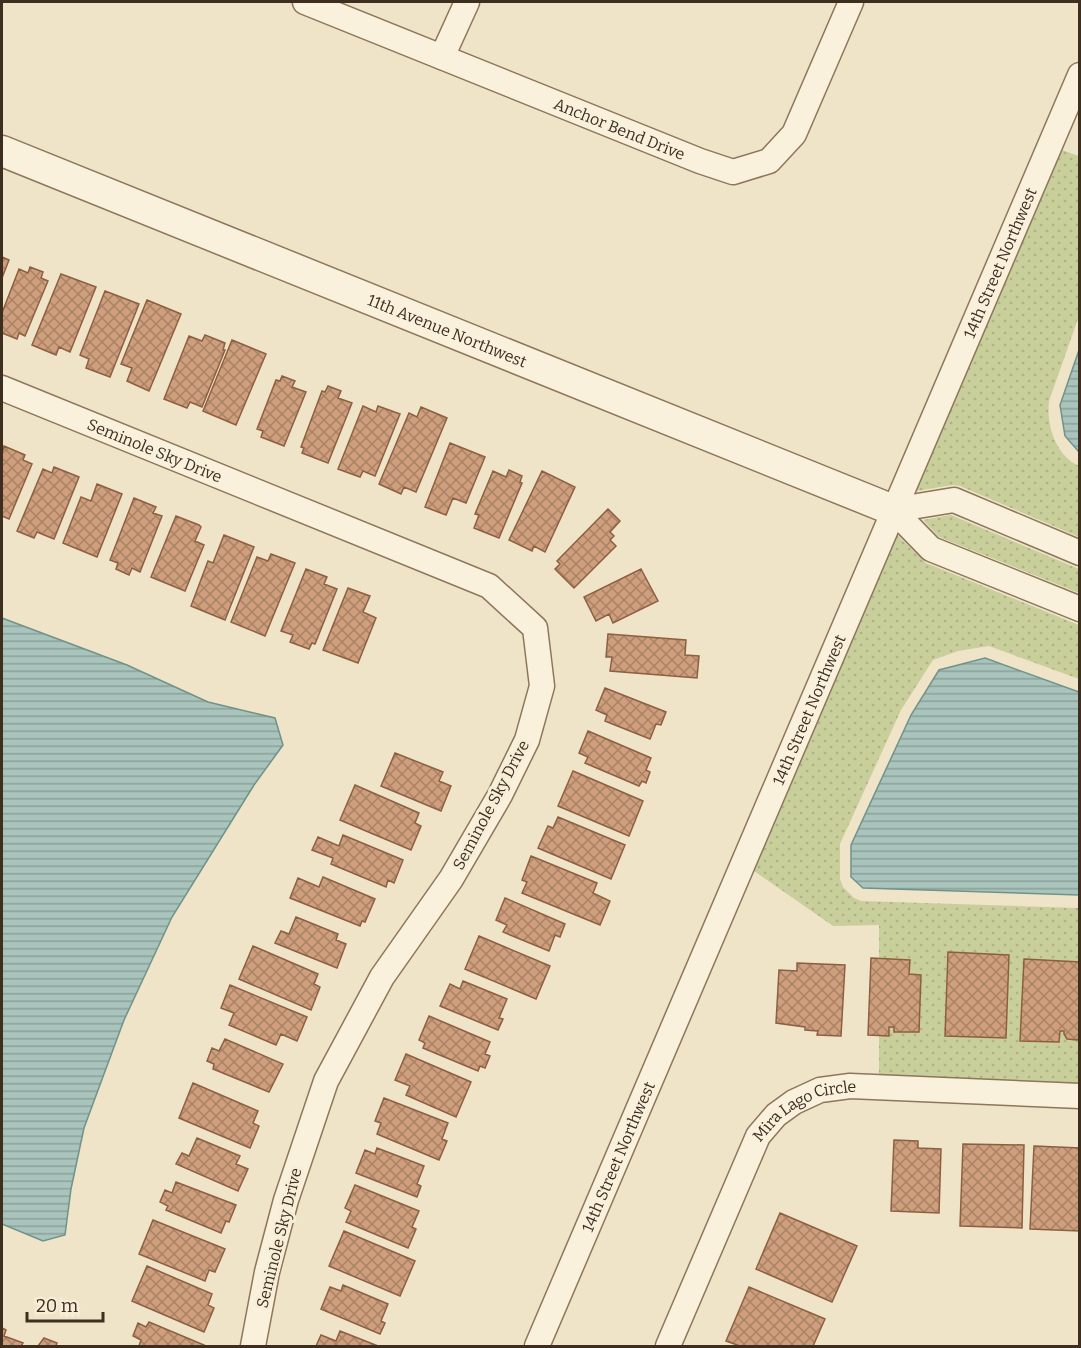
<svg xmlns="http://www.w3.org/2000/svg" width="1081" height="1348" font-family="Bitter,serif">
<style>
.park{fill:url(#park-dots)}
.water{fill:url(#water-rules);stroke:#6f938a;stroke-width:1.5}
.building{fill:url(#building-cross-hatch);stroke:#8d5f41;stroke-width:1.5}
.lines{fill:none;stroke-linecap:round;stroke-linejoin:round}
.minor-casing{stroke:#8d765c;stroke-width:27}
.tertiary-casing{stroke:#8d765c;stroke-width:33}
.minor{stroke:#faf1dc;stroke-width:24}
.tertiary{stroke:#faf1dc;stroke-width:30}
.labels{text-anchor:middle;dominant-baseline:central;stroke-width:6;stroke-linejoin:round;paint-order:stroke}
.street-label{font-size:16px;fill:#3d2e20;stroke:#f7eed8}
</style>
<defs>
<pattern id="park-dots" width="8" height="8" patternUnits="userSpaceOnUse" patternTransform="scale(1.5)"><rect width="8" height="8" fill="#c9cf9b"/><path d="M2 2h.1M6 6h.1" fill="none" stroke="#aeb285" stroke-width="1.8" stroke-linecap="round"/></pattern>
<pattern id="water-rules" width="6" height="5" patternUnits="userSpaceOnUse" patternTransform="scale(1.5)"><rect width="6" height="5" fill="#a9c4bc"/><path d="M0 2.5h6" fill="none" stroke="#8ba098"/></pattern>
<pattern id="building-cross-hatch" width="8" height="8" patternUnits="userSpaceOnUse" patternTransform="scale(1.5)"><rect width="8" height="8" fill="#cf9f7d"/><path d="M0 0l8 8M0 8l8-8" fill="none" stroke="#a98266"/></pattern>
</defs>
<rect width="100%" height="100%" fill="#f0e4c8"/>
<path class="park" d="M 1062,150 L 1079,156 L 1079,316 L 1049,401 C 1046,425 1056,456 1079,466 L 1079,537 L 960,486 L 953,485 L 916,491 Z
M 951,515 L 1079,569 L 1079,593 L 939,537 L 923,520 Z
M 897,535 L 926,563 L 1079,625 L 1079,679 L 989,646 L 958,651 L 933,660 L 901,710 L 840,844 L 840,879 L 843,887 L 854,898 L 861,901 L 1079,908 L 1079,1095 L 879,1083 L 879,925 L 833,926 L 754,871 Z"/>
<path class="water" d="M 1079,350 L 1079,452 L 1065,436 L 1060,405 Z
M 2,618 L 127,665 L 208,702 L 275,718 L 283,745 L 254,785 L 172,917 L 124,1020 L 84,1128 L 71,1189 L 65,1235 L 43,1241 L 2,1224 Z
M 985,658 L 1079,692 L 1079,895 L 863,888 L 851,877 L 851,845 L 911,715 L 939,670 Z"/>
<path class="building" d="M 2,257 L 9,260 L 2,278 Z
M 30,267 L 43,272 L 41,278 L 48,281 L 25,336 L 19,333 L 17,339 L 2,333 L 2,313 L 19,269 L 28,273 Z
M 61,274 L 96,287 L 70,352 L 59,347 L 56,355 L 32,345 Z
M 105,291 L 139,304 L 110,377 L 86,368 L 89,359 L 80,355 Z
M 147,300 L 181,314 L 149,391 L 127,381 L 132,368 L 121,364 Z
M 205,335 L 225,343 L 223,350 L 225,350 L 202,407 L 190,402 L 187,408 L 164,399 L 189,336 L 202,341 Z
M 232,340 L 266,354 L 236,425 L 203,411 Z
M 282,376 L 295,381 L 292,387 L 306,392 L 284,446 L 261,437 L 263,431 L 257,429 L 276,380 L 280,381 Z
M 328,386 L 341,391 L 338,398 L 352,403 L 328,463 L 302,453 L 304,448 L 301,447 L 322,391 L 325,392 Z
M 363,406 L 376,412 L 378,406 L 400,414 L 375,476 L 363,471 L 360,477 L 338,469 Z
M 421,407 L 447,418 L 416,492 L 404,487 L 401,494 L 379,484 L 409,413 L 417,417 Z
M 450,443 L 485,457 L 466,503 L 453,498 L 446,515 L 425,507 Z
M 4,446 L 25,455 L 23,460 L 32,464 L 9,519 L 2,516 L 2,453 Z
M 54,467 L 79,477 L 54,539 L 37,532 L 34,538 L 17,531 L 43,469 L 52,473 Z
M 509,470 L 522,476 L 520,482 L 522,483 L 499,538 L 474,528 L 479,515 L 475,514 L 493,471 L 506,477 Z
M 542,471 L 575,487 L 545,552 L 534,546 L 532,551 L 509,540 Z
M 97,484 L 122,494 L 97,557 L 63,543 L 81,497 L 91,501 Z
M 134,498 L 156,507 L 153,513 L 162,516 L 140,572 L 132,568 L 129,575 L 116,569 L 118,563 L 110,560 Z
M 608,509 L 620,521 L 610,532 L 614,536 L 610,540 L 616,546 L 574,588 L 555,569 L 560,564 L 557,561 Z
M 176,516 L 199,525 L 201,527 L 195,541 L 204,545 L 185,591 L 151,577 Z
M 224,535 L 254,547 L 225,620 L 191,606 L 208,561 L 213,563 Z
M 271,554 L 295,563 L 265,636 L 231,622 L 257,557 L 268,561 Z
M 306,569 L 327,577 L 324,584 L 337,589 L 315,644 L 312,643 L 309,649 L 290,642 L 293,635 L 281,631 Z
M 641,569 L 658,601 L 613,623 L 609,614 L 596,621 L 584,597 Z
M 348,588 L 370,596 L 363,612 L 376,618 L 358,663 L 323,650 Z
M 608,634 L 686,640 L 685,655 L 699,656 L 697,678 L 610,671 L 612,657 L 606,657 Z
M 605,688 L 666,712 L 661,725 L 656,724 L 650,739 L 605,721 L 607,715 L 596,710 Z
M 588,731 L 651,758 L 646,770 L 650,772 L 646,783 L 642,781 L 639,786 L 585,763 L 588,757 L 579,753 Z
M 395,753 L 443,772 L 439,781 L 451,786 L 441,811 L 381,786 Z
M 573,771 L 643,801 L 629,836 L 558,806 Z
M 355,785 L 419,813 L 415,823 L 421,826 L 411,850 L 340,820 Z
M 558,817 L 625,845 L 611,879 L 538,848 L 548,826 L 553,828 Z
M 343,835 L 403,860 L 394,883 L 388,880 L 386,887 L 331,864 L 333,858 L 312,850 L 318,837 L 339,846 Z
M 531,856 L 597,883 L 593,893 L 610,901 L 600,925 L 522,893 L 527,882 L 522,880 Z
M 323,877 L 375,899 L 365,922 L 362,921 L 360,926 L 290,898 L 298,878 L 319,887 Z
M 505,898 L 565,924 L 560,937 L 555,935 L 549,951 L 503,932 L 507,925 L 496,920 Z
M 296,917 L 338,934 L 336,940 L 346,944 L 337,968 L 275,943 L 281,931 L 289,934 Z
M 479,936 L 550,966 L 536,999 L 465,969 Z
M 253,946 L 318,974 L 314,984 L 320,987 L 311,1010 L 239,979 Z
M 948,952 L 1009,955 L 1006,1038 L 945,1036 Z
M 871,958 L 910,960 L 909,974 L 921,975 L 919,1032 L 894,1032 L 894,1027 L 889,1027 L 889,1036 L 868,1035 Z
M 1024,959 L 1080,962 L 1080,1037 L 1077,1040 L 1067,1039 L 1064,1034 L 1064,1031 L 1060,1031 L 1059,1042 L 1020,1041 Z
M 797,963 L 845,965 L 841,1036 L 817,1035 L 818,1031 L 805,1030 L 805,1027 L 776,1023 L 779,970 L 797,971 Z
M 463,981 L 507,999 L 499,1018 L 503,1019 L 498,1030 L 440,1006 L 450,984 L 460,989 Z
M 230,985 L 307,1017 L 297,1041 L 281,1034 L 276,1045 L 229,1025 L 234,1013 L 221,1008 Z
M 429,1016 L 490,1042 L 485,1054 L 490,1056 L 485,1068 L 480,1066 L 478,1071 L 423,1048 L 425,1043 L 419,1040 Z
M 225,1039 L 283,1064 L 269,1092 L 213,1069 L 214,1064 L 207,1061 L 212,1048 L 219,1051 Z
M 406,1054 L 471,1082 L 456,1117 L 406,1095 L 410,1086 L 395,1080 Z
M 193,1083 L 258,1111 L 253,1123 L 259,1126 L 250,1148 L 179,1118 Z
M 384,1098 L 448,1123 L 442,1139 L 447,1141 L 439,1160 L 377,1134 L 381,1123 L 375,1121 Z
M 197,1138 L 240,1156 L 236,1164 L 248,1169 L 238,1191 L 176,1164 L 182,1153 L 189,1156 Z
M 894,1140 L 918,1141 L 918,1148 L 941,1149 L 939,1213 L 891,1211 Z
M 963,1144 L 1024,1145 L 1022,1228 L 960,1226 Z
M 1034,1146 L 1080,1148 L 1080,1231 L 1030,1229 Z
M 377,1148 L 424,1166 L 417,1184 L 421,1186 L 417,1197 L 356,1173 L 365,1150 L 375,1154 Z
M 176,1182 L 236,1205 L 229,1222 L 226,1221 L 221,1233 L 166,1210 L 168,1206 L 160,1202 L 165,1190 L 172,1193 Z
M 355,1185 L 419,1211 L 412,1227 L 416,1229 L 408,1248 L 346,1222 L 351,1211 L 345,1208 Z
M 780,1213 L 857,1246 L 832,1302 L 756,1269 Z
M 153,1220 L 225,1249 L 215,1272 L 209,1270 L 205,1281 L 139,1254 Z
M 344,1231 L 415,1261 L 400,1296 L 329,1266 Z
M 147,1266 L 212,1294 L 208,1305 L 214,1308 L 204,1332 L 132,1301 Z
M 343,1285 L 388,1304 L 381,1321 L 385,1323 L 380,1334 L 321,1309 L 330,1287 L 341,1291 Z
M 749,1287 L 825,1319 L 813,1346 L 740,1346 L 726,1341 Z
M 149,1322 L 204,1345 L 203,1346 L 139,1346 L 141,1340 L 133,1336 L 138,1323 L 146,1327 Z
M 2,1328 L 6,1330 L 4,1336 L 23,1343 L 21,1346 L 2,1346 Z
M 340,1331 L 378,1346 L 316,1346 L 321,1335 L 336,1341 Z
M 44,1338 L 57,1343 L 56,1346 L 38,1346 Z"/>
<g class="lines">
<defs>
<g id="minor">
<path id="s1" d="M 305,2 L 700,161 L 733,172 L 769,161 L 794,134 L 851,2"/>
<path d="M 442,57 L 467,2"/>
<path id="s2" d="M 2,388 L 489,586 L 535,628 L 542,686 L 527,740 L 500,795 L 451,879 L 382,977 L 326,1081 L 286,1200 L 267,1272 L 253,1346"/>
<path d="M 893,510 L 931,549 L 1080,609"/>
<path d="M 893,510 L 954,500 L 1080,553"/>
<path id="s3" d="M 537,1346 L 1080,75"/>
<path id="s4" d="M 668,1346 L 758,1136 L 776,1115 L 794,1102 L 820,1090 L 850,1086 L 1080,1096"/>
</g>
<g id="tertiary">
<path id="s5" d="M 2,151 L 893,510"/>
</g>
</defs>
<use href="#minor" class="minor-casing"/>
<use href="#tertiary" class="tertiary-casing"/>
<use href="#minor" class="minor"/>
<use href="#tertiary" class="tertiary"/>
</g>
<g class="labels">
<g class="street-label">
<text stroke="none"><textPath href="#s1" startOffset="339">Anchor Bend Drive</textPath></text>
<text stroke="none"><textPath href="#s3" startOffset="1178">14th Street Northwest</textPath></text>
<text stroke="none"><textPath href="#s5" startOffset="480">11th Avenue Northwest</textPath></text>
<text stroke="none"><textPath href="#s2" startOffset="165">Seminole Sky Drive</textPath></text>
<text stroke="none"><textPath href="#s3" startOffset="692">14th Street Northwest</textPath></text>
<text transform="translate(491 805) rotate(-62)">Seminole Sky Drive</text>
<text stroke="none"><textPath href="#s4" startOffset="284">Mira Lago Circle</textPath></text>
<text stroke="none"><textPath href="#s3" startOffset="206">14th Street Northwest</textPath></text>
<text transform="translate(279 1238) rotate(-76)">Seminole Sky Drive</text>
</g>
</g>
<rect width="1081" height="1348" fill="none" stroke="#3d2e20" stroke-width="6"/>
<path d="M27 1312v9h76v-9" fill="none" stroke="#3d2e20" stroke-width="3"/>
<text x="36" y="1312" font-size="18" fill="#3d2e20" stroke="#f7eed8" stroke-width="4.5" paint-order="stroke">20 m</text>
</svg>
